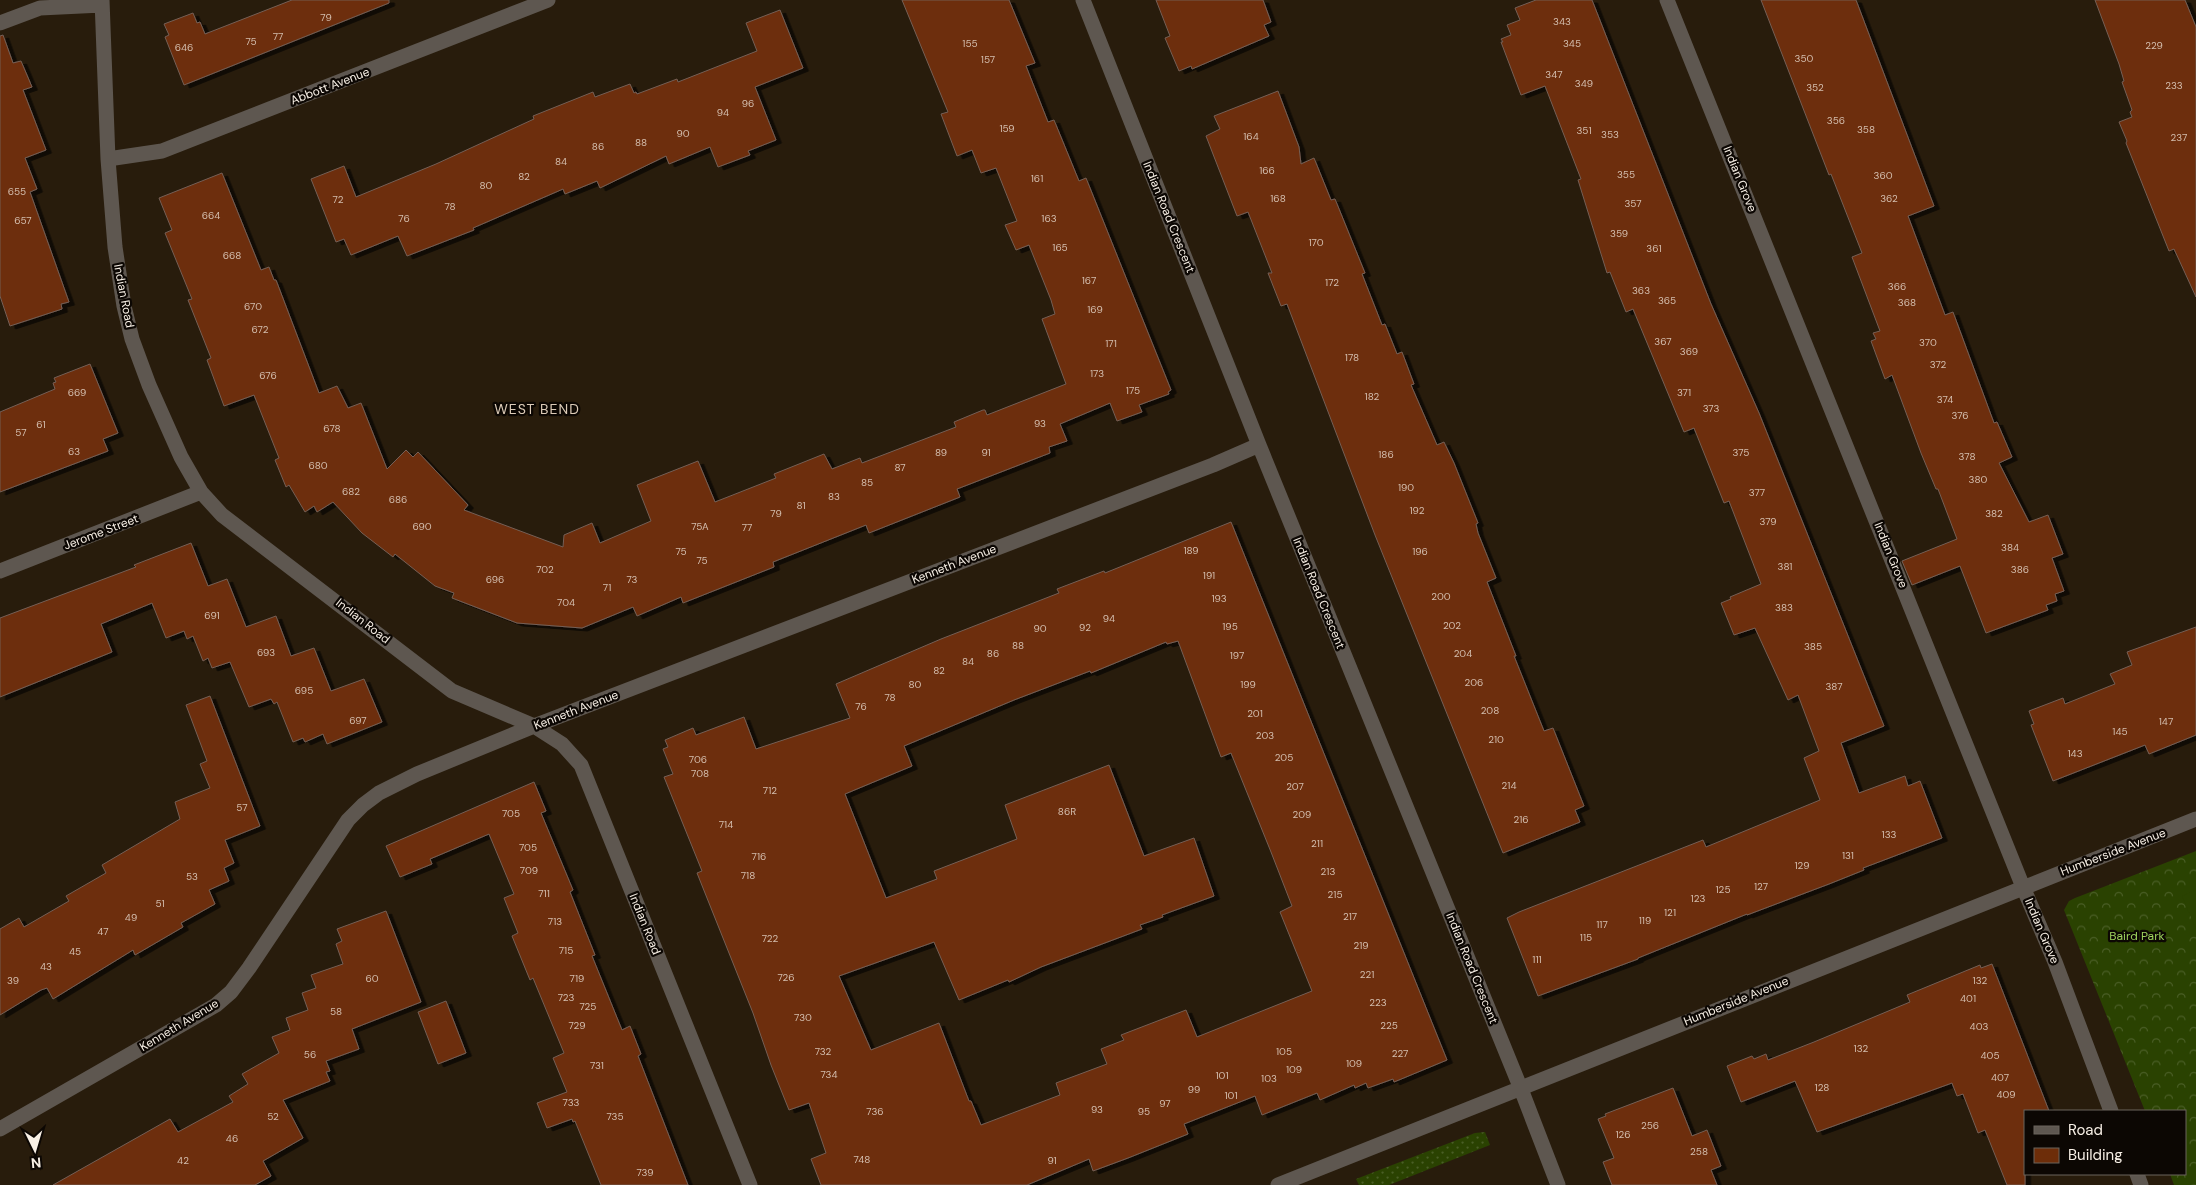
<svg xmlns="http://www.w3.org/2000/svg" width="2196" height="1185" font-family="'DM Sans',sans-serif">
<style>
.grass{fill:url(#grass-dots)}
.forest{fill:url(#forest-crowns)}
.garden{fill:#2a4201}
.building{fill:#6d2d09;stroke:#755f56;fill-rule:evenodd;filter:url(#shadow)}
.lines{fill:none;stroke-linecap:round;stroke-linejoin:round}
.minor{stroke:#5e5750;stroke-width:15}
.labels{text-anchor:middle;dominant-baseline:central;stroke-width:4.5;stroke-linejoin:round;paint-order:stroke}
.number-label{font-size:10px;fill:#d4beae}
.street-label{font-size:12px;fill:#f7efe5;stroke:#0c0703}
.park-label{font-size:12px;fill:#9ed25d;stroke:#0c0703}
.neighbourhood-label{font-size:14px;letter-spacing:1px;fill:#dbcab7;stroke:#0c0703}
</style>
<defs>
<pattern id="grass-dots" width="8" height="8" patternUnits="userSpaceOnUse" patternTransform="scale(1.25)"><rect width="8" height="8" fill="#2a4201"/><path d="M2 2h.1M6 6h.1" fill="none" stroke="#4a5e26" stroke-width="1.8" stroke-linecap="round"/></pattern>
<pattern id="forest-crowns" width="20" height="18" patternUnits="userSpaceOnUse" patternTransform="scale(1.25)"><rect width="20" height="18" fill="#2a4201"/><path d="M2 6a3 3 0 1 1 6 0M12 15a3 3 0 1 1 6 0" fill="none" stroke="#4a5e26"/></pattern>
<filter id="shadow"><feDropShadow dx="5.5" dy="3" stdDeviation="0" flood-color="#0009"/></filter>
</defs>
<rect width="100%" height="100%" fill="#281c0c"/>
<path class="grass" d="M 1485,1132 L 1490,1145 L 1389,1185 L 1359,1185 L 1356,1179 L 1475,1133 Z"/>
<path class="forest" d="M 2196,851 L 2196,1185 L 2174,1185 L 2170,1174 L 2185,1174 L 2185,1111 L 2145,1111 L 2064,910 L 2069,901 L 2075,898 Z"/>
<path class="garden" d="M 2196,890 L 2196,929 L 2182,896 Z"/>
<path class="building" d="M 292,0 L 389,0 L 389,3 L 184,85 L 165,37 L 169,35 L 164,24 L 193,13 L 197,23 L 200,22 L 205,34 Z
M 902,0 L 1009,0 L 1035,63 L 1026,66 L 1048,122 L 1054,120 L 1079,181 L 1086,178 L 1171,390 L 1168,392 L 1169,394 L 1139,405 L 1142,412 L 1117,421 L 1110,403 L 1060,424 L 1067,441 L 1049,447 L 1050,453 L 957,489 L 960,497 L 869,533 L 866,525 L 773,562 L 774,567 L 683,603 L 681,597 L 637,616 L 633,607 L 582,628 L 517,623 L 452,598 L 454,593 L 435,586 L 395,554 L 393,557 L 362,533 L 333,502 L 317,512 L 314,506 L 305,512 L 289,485 L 286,487 L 275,460 L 279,458 L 254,395 L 224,406 L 207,360 L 211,358 L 188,300 L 192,299 L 165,233 L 172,230 L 159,198 L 222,173 L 261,270 L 269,267 L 274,280 L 276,280 L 319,393 L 337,386 L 348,408 L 361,403 L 387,469 L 406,450 L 413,457 L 418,452 L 468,505 L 464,510 L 563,547 L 564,535 L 592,523 L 600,543 L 651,521 L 637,485 L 698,461 L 715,502 L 776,478 L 774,474 L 824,454 L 832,469 L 860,458 L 862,463 L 956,427 L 954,422 L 983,410 L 985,410 L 987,415 L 1066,384 L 1042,319 L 1055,314 L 1051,300 L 1029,245 L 1016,250 L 1005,225 L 1017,221 L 996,168 L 981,173 L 972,150 L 957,156 L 941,114 L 948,112 Z
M 1156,0 L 1263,0 L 1271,22 L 1264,25 L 1269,36 L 1192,69 L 1191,66 L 1179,71 L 1165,38 L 1170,36 Z
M 1536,0 L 1592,0 L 1711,304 L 1759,413 L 1884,726 L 1841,743 L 1859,793 L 1905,776 L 1908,786 L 1920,781 L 1942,838 L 1863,868 L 1864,870 L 1829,884 L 1747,915 L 1747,914 L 1638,958 L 1638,959 L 1538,996 L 1507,918 L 1519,912 L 1703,840 L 1706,847 L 1820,800 L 1804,758 L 1819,751 L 1798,695 L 1788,700 L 1755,628 L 1734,635 L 1721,603 L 1731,599 L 1730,597 L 1761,584 L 1729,501 L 1724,503 L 1694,428 L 1684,432 L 1633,309 L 1626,312 L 1610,272 L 1607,273 L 1578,180 L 1581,179 L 1545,86 L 1521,95 L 1501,42 L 1503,42 L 1501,39 L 1511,35 L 1507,25 L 1520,20 L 1515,8 Z
M 1761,0 L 1856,0 L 1934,206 L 1908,216 L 1945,315 L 1953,312 L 1994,423 L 1997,422 L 2012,457 L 1999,463 L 2029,522 L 2048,515 L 2063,554 L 2052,558 L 2064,591 L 2055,594 L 2057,601 L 2046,605 L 2048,610 L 1986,633 L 1960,566 L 1912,585 L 1902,561 L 1957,539 L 1938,489 L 1936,489 L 1921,453 L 1892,375 L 1885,379 L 1871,341 L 1876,339 L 1873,333 L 1880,331 L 1852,257 L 1862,253 L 1831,174 L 1829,175 Z
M 2095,0 L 2185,0 L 2196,27 L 2196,297 L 2174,249 L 2169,251 L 2126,143 L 2127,141 L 2119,122 L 2132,117 L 2130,112 L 2132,110 L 2122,82 L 2124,81 L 2119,64 Z
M 780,10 L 803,68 L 755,87 L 776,140 L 748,151 L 750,155 L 718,167 L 710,147 L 669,164 L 666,156 L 600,188 L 597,181 L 565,194 L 563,189 L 473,228 L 474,230 L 407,256 L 398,236 L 351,255 L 344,239 L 336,242 L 311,179 L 344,166 L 356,197 L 436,164 L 534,119 L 533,116 L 593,92 L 595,97 L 630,84 L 634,93 L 636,92 L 637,94 L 677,79 L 678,82 L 757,51 L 746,23 Z
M 3,35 L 13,63 L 21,61 L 32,87 L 23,90 L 46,150 L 25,158 L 37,189 L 30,192 L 69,302 L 61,304 L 62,309 L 10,326 L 0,296 L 0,36 Z
M 1278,91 L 1299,147 L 1301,164 L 1314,158 L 1331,200 L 1335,199 L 1365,273 L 1362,274 L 1382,325 L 1385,324 L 1397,354 L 1402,352 L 1414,384 L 1411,385 L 1437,445 L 1444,442 L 1454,463 L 1478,523 L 1476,524 L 1478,533 L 1496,578 L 1487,582 L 1516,656 L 1514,656 L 1544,731 L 1553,728 L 1584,806 L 1575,810 L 1580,822 L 1503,853 L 1375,535 L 1287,304 L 1281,306 L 1268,273 L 1272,273 L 1248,212 L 1237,216 L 1206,136 L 1220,129 L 1214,116 Z
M 90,364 L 118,433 L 103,439 L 108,451 L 0,492 L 0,412 L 55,389 L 53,383 L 56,382 L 54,378 Z
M 1231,522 L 1447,1060 L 1394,1082 L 1393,1079 L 1368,1088 L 1366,1083 L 1355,1088 L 1354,1085 L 1320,1100 L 1317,1093 L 1262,1115 L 1255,1096 L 1184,1124 L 1188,1134 L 1128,1158 L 1093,1171 L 1089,1159 L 1027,1185 L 821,1185 L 811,1159 L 826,1153 L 809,1103 L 789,1110 L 771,1065 L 753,1013 L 697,873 L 702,871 L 664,777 L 673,774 L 663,749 L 668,747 L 665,740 L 693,728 L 696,735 L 744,717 L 756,749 L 850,718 L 836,684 L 941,639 L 1059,593 L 1057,589 L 1104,571 L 1105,573 ZM 1178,641 L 1221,757 L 1231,753 L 1271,852 L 1292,906 L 1280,912 L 1312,991 L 1197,1037 L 1186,1010 L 1121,1035 L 1124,1040 L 1101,1049 L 1107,1064 L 1056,1083 L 1060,1095 L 981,1125 L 971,1101 L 969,1101 L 939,1023 L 871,1050 L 839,976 L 934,942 L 959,1000 L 1008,980 L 1009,982 L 1041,967 L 1142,929 L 1140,925 L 1163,917 L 1162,915 L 1214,896 L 1194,838 L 1144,856 L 1109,765 L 1005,805 L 1017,839 L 934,871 L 937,879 L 886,898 L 845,794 L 912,766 L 904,746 L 1014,700 L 1090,671 L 1091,673 L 1166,642 L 1167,644 Z
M 191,543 L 208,586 L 227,579 L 246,627 L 276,616 L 291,656 L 314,648 L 331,691 L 364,679 L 382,722 L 327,744 L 323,734 L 305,742 L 303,738 L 293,742 L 277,702 L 274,704 L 271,699 L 249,707 L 230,662 L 212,668 L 208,658 L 203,661 L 193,636 L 187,639 L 184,631 L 166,638 L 152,603 L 101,624 L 112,652 L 0,697 L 0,618 L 136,567 L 134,565 Z
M 2196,627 L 2196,735 L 2149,754 L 2145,745 L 2053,781 L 2031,725 L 2034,724 L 2029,711 L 2063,698 L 2065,704 L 2115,684 L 2110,674 L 2132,665 L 2127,652 Z
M 210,696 L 260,826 L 225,840 L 234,863 L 224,868 L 229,881 L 209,890 L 215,904 L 181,923 L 183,927 L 135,955 L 133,950 L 53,999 L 47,988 L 41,990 L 0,1015 L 0,929 L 19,918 L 24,927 L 69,901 L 66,896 L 106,873 L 102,865 L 180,819 L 175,802 L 210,788 L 200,764 L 207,761 L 186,705 Z
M 534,782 L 546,811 L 541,813 L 573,890 L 570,892 L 595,955 L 592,956 L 622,1030 L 630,1026 L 641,1054 L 638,1056 L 688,1185 L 601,1185 L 575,1121 L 573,1122 L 572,1119 L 547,1128 L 537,1103 L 567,1092 L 553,1058 L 564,1053 L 533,978 L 530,980 L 512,936 L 518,933 L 504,898 L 514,894 L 489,834 L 430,859 L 432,864 L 400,877 L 386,846 Z
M 386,911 L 421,1002 L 352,1029 L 359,1049 L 326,1061 L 330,1071 L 326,1072 L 330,1081 L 283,1100 L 303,1138 L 263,1161 L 271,1176 L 255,1185 L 53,1185 L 170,1119 L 178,1132 L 233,1102 L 229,1096 L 248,1084 L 242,1074 L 279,1053 L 272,1037 L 290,1030 L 286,1018 L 308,1010 L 302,993 L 316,988 L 311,975 L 343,964 L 336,944 L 342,941 L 337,929 Z
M 1992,964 L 2049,1111 L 2025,1111 L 2025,1185 L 2007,1185 L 1985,1130 L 1978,1133 L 1963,1094 L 1957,1096 L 1952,1083 L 1817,1132 L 1795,1081 L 1741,1102 L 1727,1066 L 1752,1056 L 1754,1059 L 1766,1054 L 1768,1060 L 1814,1042 L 1910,1002 L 1907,995 L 1980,965 L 1981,968 Z
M 446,1001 L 466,1053 L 438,1064 L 418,1012 Z
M 1673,1088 L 1692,1136 L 1707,1130 L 1721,1166 L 1711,1170 L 1717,1185 L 1612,1185 L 1603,1162 L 1614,1158 L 1598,1119 L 1606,1116 L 1605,1114 Z"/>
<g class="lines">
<path class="minor" d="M 102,0 L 108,159 L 115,247 L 124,306 L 132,339 L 149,385 L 181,457 L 201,492 L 222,515 L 452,691 L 534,726 L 562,744 L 581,765 L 750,1185
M 1083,0 L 1259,445 L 1521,1089 L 1558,1185
M 1667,0 L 2023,887 L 2055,962 L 2111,1111
M 0,23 L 40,8 L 102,5
M 108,159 L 162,151 L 548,0
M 0,571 L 201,492
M 0,1129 L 216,1005 L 231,992 L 249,968 L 348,820 L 363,805 L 379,793 L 417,774 L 534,726 L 1213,465 L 1259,445
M 2137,1174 L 2141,1185
M 1278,1185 L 2196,819"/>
</g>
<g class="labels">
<g class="number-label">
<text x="326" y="17">79</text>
<text x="1562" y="21">343</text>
<text x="278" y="36">77</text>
<text x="251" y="41">75</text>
<text x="970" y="43">155</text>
<text x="1572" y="43">345</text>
<text x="2154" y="45">229</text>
<text x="184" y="47">646</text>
<text x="1804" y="58">350</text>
<text x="988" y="59">157</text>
<text x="1554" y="74">347</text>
<text x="1584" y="83">349</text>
<text x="2174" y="85">233</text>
<text x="1815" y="87">352</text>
<text x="748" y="103">96</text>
<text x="723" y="112">94</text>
<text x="1836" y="120">356</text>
<text x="1007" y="128">159</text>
<text x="1866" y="129">358</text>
<text x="1584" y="130">351</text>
<text x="683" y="133">90</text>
<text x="1610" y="134">353</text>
<text x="1251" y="136">164</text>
<text x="2179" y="137">237</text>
<text x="641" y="142">88</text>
<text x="598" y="146">86</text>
<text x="561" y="161">84</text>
<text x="1267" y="170">166</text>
<text x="1626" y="174">355</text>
<text x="1883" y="175">360</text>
<text x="524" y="176">82</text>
<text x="1037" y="178">161</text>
<text x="486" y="185">80</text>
<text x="17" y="191">655</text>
<text x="1278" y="198">168</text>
<text x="1889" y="198">362</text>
<text x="338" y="199">72</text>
<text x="1633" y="203">357</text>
<text x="450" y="206">78</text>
<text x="211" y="215">664</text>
<text x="404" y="218">76</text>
<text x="1049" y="218">163</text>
<text x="23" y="220">657</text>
<text x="1619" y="233">359</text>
<text x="1316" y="242">170</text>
<text x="1060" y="247">165</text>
<text x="1654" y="248">361</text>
<text x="232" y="255">668</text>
<text x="1089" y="280">167</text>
<text x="1332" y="282">172</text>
<text x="1897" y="286">366</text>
<text x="1641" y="290">363</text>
<text x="1667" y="300">365</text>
<text x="1907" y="302">368</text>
<text x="253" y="306">670</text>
<text x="1095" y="309">169</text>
<text x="260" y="329">672</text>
<text x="1663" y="341">367</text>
<text x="1928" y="342">370</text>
<text x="1111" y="343">171</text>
<text x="1689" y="351">369</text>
<text x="1352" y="357">178</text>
<text x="1938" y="364">372</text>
<text x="1097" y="373">173</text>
<text x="268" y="375">676</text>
<text x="1133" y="390">175</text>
<text x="77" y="392">669</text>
<text x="1684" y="392">371</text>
<text x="1372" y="396">182</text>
<text x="1945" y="399">374</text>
<text x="1711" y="408">373</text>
<text x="1960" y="415">376</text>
<text x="1040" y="423">93</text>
<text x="41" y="424">61</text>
<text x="332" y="428">678</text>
<text x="21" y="432">57</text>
<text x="74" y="451">63</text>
<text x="941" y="452">89</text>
<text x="986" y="452">91</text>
<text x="1741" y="452">375</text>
<text x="1386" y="454">186</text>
<text x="1967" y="456">378</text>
<text x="318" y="465">680</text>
<text x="900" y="467">87</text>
<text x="1978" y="479">380</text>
<text x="867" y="482">85</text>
<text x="1406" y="487">190</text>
<text x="351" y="491">682</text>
<text x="1757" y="492">377</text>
<text x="834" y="496">83</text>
<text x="398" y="499">686</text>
<text x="801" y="505">81</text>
<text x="1417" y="510">192</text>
<text x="776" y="513">79</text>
<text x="1994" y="513">382</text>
<text x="1768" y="521">379</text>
<text x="422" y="526">690</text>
<text x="700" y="526">75A</text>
<text x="747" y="527">77</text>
<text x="2010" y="547">384</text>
<text x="1191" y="550">189</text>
<text x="681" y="551">75</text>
<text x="1420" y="551">196</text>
<text x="702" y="560">75</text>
<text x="1785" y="566">381</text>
<text x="545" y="569">702</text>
<text x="2020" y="569">386</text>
<text x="1209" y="575">191</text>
<text x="495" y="579">696</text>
<text x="632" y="579">73</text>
<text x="607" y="587">71</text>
<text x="1441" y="596">200</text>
<text x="1219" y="598">193</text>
<text x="566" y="602">704</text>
<text x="1784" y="607">383</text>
<text x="212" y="615">691</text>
<text x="1109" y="618">94</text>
<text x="1452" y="625">202</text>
<text x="1230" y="626">195</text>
<text x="1085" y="627">92</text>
<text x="1040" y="628">90</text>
<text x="1018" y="645">88</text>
<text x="1813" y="646">385</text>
<text x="266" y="652">693</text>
<text x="993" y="653">86</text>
<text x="1463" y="653">204</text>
<text x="1237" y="655">197</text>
<text x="968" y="661">84</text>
<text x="939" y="670">82</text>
<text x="1474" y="682">206</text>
<text x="915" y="684">80</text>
<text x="1248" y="684">199</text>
<text x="1834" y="686">387</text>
<text x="304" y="690">695</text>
<text x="890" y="697">78</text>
<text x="861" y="706">76</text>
<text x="1490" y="710">208</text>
<text x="1255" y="713">201</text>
<text x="358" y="720">697</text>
<text x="2166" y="721">147</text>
<text x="2120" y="731">145</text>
<text x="1265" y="735">203</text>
<text x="1496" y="739">210</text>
<text x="2075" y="753">143</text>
<text x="1284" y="757">205</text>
<text x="698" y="759">706</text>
<text x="700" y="773">708</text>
<text x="1509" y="785">214</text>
<text x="1295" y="786">207</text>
<text x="770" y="790">712</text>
<text x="242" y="807">57</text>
<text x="1067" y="811">86R</text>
<text x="511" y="813">705</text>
<text x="1302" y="814">209</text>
<text x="1521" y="819">216</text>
<text x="726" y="824">714</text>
<text x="1889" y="834">133</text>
<text x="1317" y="843">211</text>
<text x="528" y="847">705</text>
<text x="1848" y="855">131</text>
<text x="759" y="856">716</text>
<text x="1802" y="865">129</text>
<text x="529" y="870">709</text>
<text x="1328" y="871">213</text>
<text x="748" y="875">718</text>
<text x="192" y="876">53</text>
<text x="1761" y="886">127</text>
<text x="1723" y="889">125</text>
<text x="544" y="893">711</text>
<text x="1335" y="894">215</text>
<text x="1698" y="898">123</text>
<text x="160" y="903">51</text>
<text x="1670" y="912">121</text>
<text x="1350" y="916">217</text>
<text x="131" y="917">49</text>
<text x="1645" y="920">119</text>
<text x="555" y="921">713</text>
<text x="1602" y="924">117</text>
<text x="103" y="931">47</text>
<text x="1586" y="937">115</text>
<text x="770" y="938">722</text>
<text x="1361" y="945">219</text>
<text x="566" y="950">715</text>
<text x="75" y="951">45</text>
<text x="1537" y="959">111</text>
<text x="46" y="966">43</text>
<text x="1367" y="974">221</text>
<text x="786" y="977">726</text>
<text x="372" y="978">60</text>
<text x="577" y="978">719</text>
<text x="13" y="980">39</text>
<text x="1980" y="980">132</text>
<text x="566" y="997">723</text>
<text x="1968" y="998">401</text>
<text x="1378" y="1002">223</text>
<text x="588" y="1006">725</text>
<text x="336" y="1011">58</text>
<text x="803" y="1017">730</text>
<text x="577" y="1025">729</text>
<text x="1389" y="1025">225</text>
<text x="1979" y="1026">403</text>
<text x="1861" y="1048">132</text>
<text x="823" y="1051">732</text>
<text x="1284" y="1051">105</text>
<text x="1400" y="1053">227</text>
<text x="310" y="1054">56</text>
<text x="1990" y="1055">405</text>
<text x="1354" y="1063">109</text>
<text x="597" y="1065">731</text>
<text x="1294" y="1069">109</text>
<text x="829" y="1074">734</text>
<text x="1222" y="1075">101</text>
<text x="2000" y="1077">407</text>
<text x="1269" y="1078">103</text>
<text x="1822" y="1087">128</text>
<text x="1194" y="1089">99</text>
<text x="2006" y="1094">409</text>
<text x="1231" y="1095">101</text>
<text x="571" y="1102">733</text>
<text x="1165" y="1103">97</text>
<text x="1097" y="1109">93</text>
<text x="875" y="1111">736</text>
<text x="1144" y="1111">95</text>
<text x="273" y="1116">52</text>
<text x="615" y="1116">735</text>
<text x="1650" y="1125">256</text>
<text x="1623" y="1134">126</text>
<text x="232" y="1138">46</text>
<text x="1699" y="1151">258</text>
<text x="862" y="1159">748</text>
<text x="183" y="1160">42</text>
<text x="1052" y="1160">91</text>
<text x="645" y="1172">739</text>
</g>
<g class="street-label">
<text transform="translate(330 86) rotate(-21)">Abbott Avenue</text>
<text transform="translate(1740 179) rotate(68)">Indian Grove</text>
<text transform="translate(1169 217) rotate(68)">Indian Road Crescent</text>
<text transform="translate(124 296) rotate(79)">Indian Road</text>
<text transform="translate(101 532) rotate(-21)">Jerome Street</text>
<text transform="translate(1891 555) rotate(68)">Indian Grove</text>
<text transform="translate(954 564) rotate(-21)">Kenneth Avenue</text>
<text transform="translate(1319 593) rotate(68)">Indian Road Crescent</text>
<text transform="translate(363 621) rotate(38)">Indian Road</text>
<text transform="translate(576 710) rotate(-21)">Kenneth Avenue</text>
<text transform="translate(2113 852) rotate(-21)">Humberside Avenue</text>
<text transform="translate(645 924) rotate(68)">Indian Road</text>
<text transform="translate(2042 931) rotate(67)">Indian Grove</text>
<text transform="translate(1472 968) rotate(68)">Indian Road Crescent</text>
<text transform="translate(1736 1001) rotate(-22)">Humberside Avenue</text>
<text transform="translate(179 1025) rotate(-31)">Kenneth Avenue</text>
</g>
<g class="park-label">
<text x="2137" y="936">Baird Park</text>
</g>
<g class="neighbourhood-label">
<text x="537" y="409">WEST BEND</text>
</g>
</g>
<rect x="2024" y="1110" width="162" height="65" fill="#0c0703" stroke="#6a645d"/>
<rect x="2034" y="1126" width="25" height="8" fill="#5e5750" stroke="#6a645d"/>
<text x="2068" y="1135" font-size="15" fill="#f7efe5">Road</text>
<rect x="2034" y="1148" width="25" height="15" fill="#6d2d09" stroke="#6a645d"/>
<text x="2068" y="1160" font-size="15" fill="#f7efe5">Building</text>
<g transform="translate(35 1150) rotate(175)" stroke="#0c0703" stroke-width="4" paint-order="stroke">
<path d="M0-4L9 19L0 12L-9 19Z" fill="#f7efe5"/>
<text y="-8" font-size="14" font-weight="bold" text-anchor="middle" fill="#f7efe5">N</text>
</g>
</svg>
